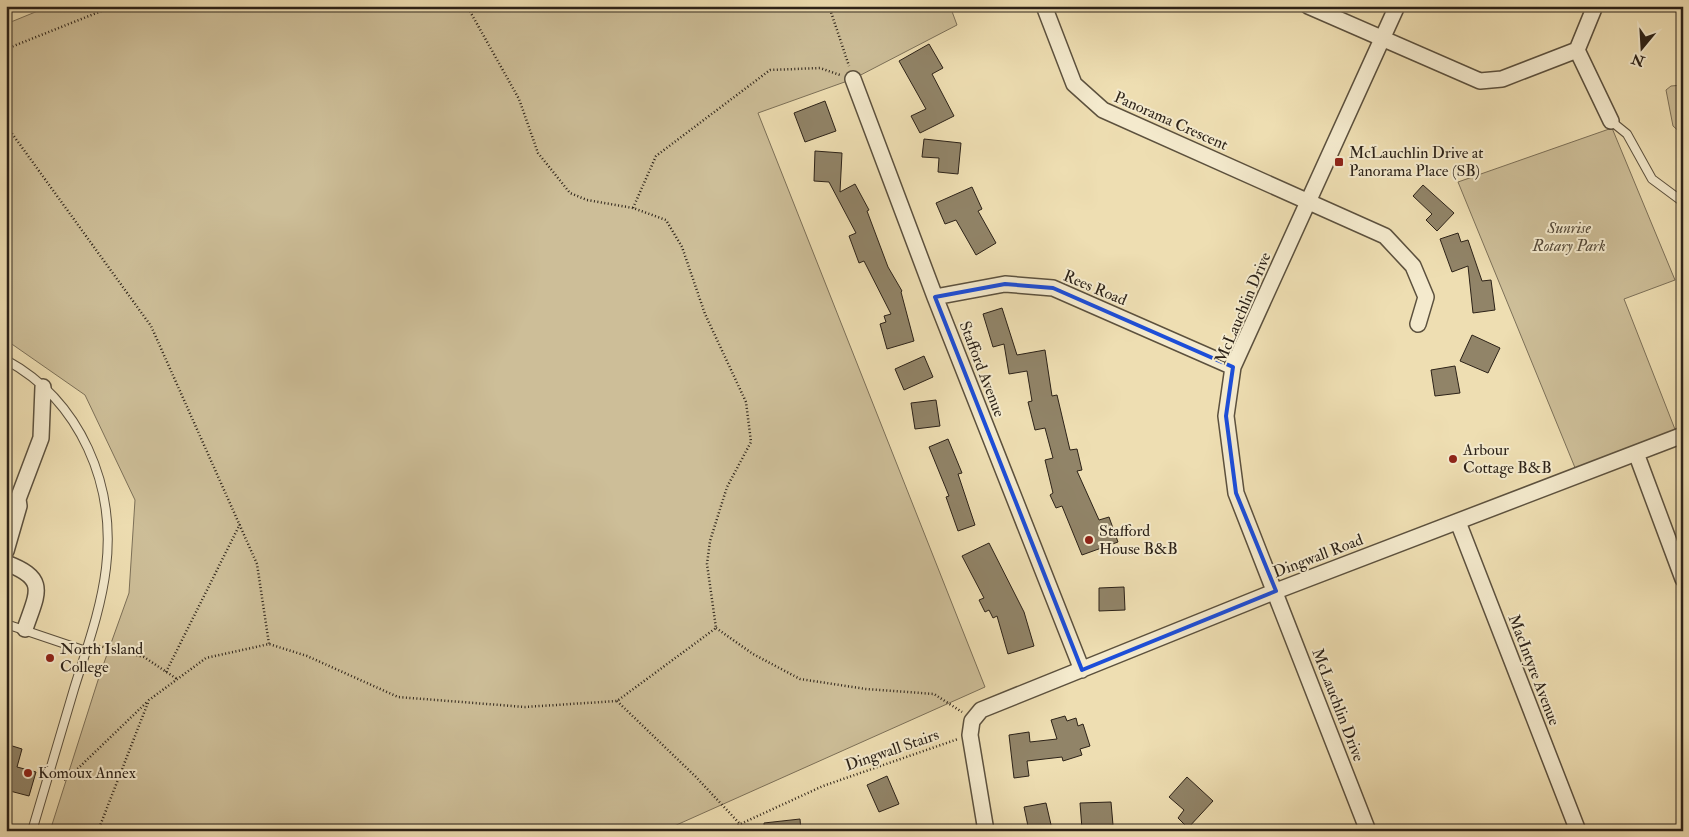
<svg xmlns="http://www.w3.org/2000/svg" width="1689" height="837" font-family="'IM FELL Double Pica',serif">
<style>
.green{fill:#cdbe98;stroke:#7c7058}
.building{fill:#918468;stroke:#2c2218}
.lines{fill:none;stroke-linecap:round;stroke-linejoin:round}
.service-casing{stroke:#5c513e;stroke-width:10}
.minor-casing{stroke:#5c513e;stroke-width:18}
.path{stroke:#2c2218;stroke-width:2.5;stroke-dasharray:1 2.5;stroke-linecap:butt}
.service{stroke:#f4eacd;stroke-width:8}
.minor{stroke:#f4eacd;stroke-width:15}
.marked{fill:none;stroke:#1d4ed8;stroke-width:4;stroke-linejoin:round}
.poi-dot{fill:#8f2418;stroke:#f4eacd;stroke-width:2}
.labels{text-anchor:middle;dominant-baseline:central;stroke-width:4;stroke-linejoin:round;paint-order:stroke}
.street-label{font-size:16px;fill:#2c2218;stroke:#f4eacd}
.poi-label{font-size:16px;fill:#2c2218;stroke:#f4eacd;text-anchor:start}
.park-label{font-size:16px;font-style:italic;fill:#544938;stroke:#f4eacd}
</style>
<rect width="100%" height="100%" fill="#eedeb2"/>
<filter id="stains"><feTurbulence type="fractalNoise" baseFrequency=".004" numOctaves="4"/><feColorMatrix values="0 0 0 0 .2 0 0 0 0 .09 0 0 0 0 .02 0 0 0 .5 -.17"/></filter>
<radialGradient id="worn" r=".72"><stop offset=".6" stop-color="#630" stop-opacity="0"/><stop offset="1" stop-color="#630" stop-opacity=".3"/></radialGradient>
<path class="green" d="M 50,6 L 950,6 L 957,25 L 853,79 L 758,113 L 985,687 L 663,831 L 50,831 L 100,674 L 129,593 L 135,500 L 85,395 L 6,340 L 6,24 Z
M 1683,85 L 1683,135 L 1673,126 L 1666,90 L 1671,86 Z
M 1612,128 L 1675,280 L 1624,299 L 1678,437 L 1578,475 L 1458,182 Z"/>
<path class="building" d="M 929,44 L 943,68 L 932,74 L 954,116 L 920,133 L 911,116 L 926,109 L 899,61 Z
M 825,101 L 836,131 L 805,142 L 794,113 Z
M 924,139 L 961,143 L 958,174 L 938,172 L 939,158 L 922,157 Z
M 815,151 L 842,153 L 840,192 L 855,184 L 869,210 L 867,211 L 888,267 L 902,291 L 901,292 L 914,341 L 887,349 L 880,324 L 886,322 L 884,316 L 891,314 L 864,261 L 859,263 L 849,236 L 856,233 L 829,182 L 814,181 Z
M 1423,185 L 1454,213 L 1437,231 L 1426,220 L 1432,214 L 1413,196 Z
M 972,187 L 982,209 L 978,211 L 996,243 L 976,255 L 956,220 L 945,224 L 936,203 Z
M 1458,233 L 1461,242 L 1468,240 L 1482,281 L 1491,280 L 1495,310 L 1473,313 L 1468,266 L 1452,272 L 1440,239 Z
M 1002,308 L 1017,355 L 1045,350 L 1052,396 L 1057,395 L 1070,450 L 1077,449 L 1082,470 L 1077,471 L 1099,520 L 1109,517 L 1118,542 L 1082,555 L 1062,506 L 1056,508 L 1050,495 L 1053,493 L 1045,460 L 1053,458 L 1045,428 L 1035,430 L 1028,402 L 1032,401 L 1027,371 L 1009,374 L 1004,344 L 993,347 L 983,314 Z
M 1472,335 L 1500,348 L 1488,373 L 1460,361 Z
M 924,356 L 933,377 L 904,390 L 895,369 Z
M 1455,366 L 1460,393 L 1435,396 L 1431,370 Z
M 936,400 L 940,426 L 915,429 L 911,403 Z
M 948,439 L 962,473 L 958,474 L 975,525 L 958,531 L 946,497 L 949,496 L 929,447 Z
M 989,543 L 1024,612 L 1034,646 L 1008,654 L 997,616 L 993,618 L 989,610 L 985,612 L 979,600 L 984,598 L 962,556 Z
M 1124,587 L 1125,610 L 1099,611 L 1099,588 Z
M 1065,716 L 1067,721 L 1076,718 L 1078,726 L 1083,724 L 1090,746 L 1080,749 L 1082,755 L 1063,761 L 1062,757 L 1027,761 L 1029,776 L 1014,778 L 1009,735 L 1029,732 L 1030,742 L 1057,739 L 1051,720 Z
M 6,744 L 22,749 L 17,767 L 36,772 L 29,796 L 10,791 L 10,794 L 6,794 Z
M 887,776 L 899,804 L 879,812 L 867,785 Z
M 1187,777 L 1213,801 L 1188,828 L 1178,818 L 1184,810 L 1169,797 Z
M 1111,802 L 1113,825 L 1082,829 L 1080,803 Z
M 1046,803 L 1052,829 L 1029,831 L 1024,807 Z
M 800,819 L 801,831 L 764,831 L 764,823 Z"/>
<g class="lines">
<defs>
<path id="service" d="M 1611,121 L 1627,134 L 1652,179 L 1683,202
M 6,360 C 81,401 116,485 106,568 C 101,610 86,650 74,689 C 60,736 46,784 32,831
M 6,624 L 86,651"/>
<path id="minor" d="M 1044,6 L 1074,84 L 1103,110 L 1385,236 L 1413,266 L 1426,297 L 1418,324
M 1308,6 L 1480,81 L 1502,79 L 1577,50 L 1595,6
M 1577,50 L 1611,121
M 853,79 L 935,297 L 1082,670
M 935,297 L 1005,284 L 1053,288 L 1233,367
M 1636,453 L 1683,579
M 1458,522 L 1578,831
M 6,551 L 19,506 L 18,499 L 41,438 L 43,387
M 6,563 C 49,579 37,593 25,629
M 986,831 L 970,735 L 972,721 L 981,710 L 1276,591 L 1683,435
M 1368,831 L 1236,493 L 1226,416 L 1233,367 L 1397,6"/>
</defs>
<use href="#service" class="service-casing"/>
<use href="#minor" class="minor-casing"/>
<path class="path" d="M 829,6 L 849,66
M 6,49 L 114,6
M 6,121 L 8,128 L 151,326 L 257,564 L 269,644
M 633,208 L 656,156 L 770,70 L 820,68 L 840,75
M 716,628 L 753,654 L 800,679 L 866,689 L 934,694 L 962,712
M 99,646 L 144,657 L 177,679
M 166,672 L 240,524
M 617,701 L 696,777 L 740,824 L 742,831
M 58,777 L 66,780 L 148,701
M 98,831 L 149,700 L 206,658 L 269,644 L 307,656 L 398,697 L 525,707 L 617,701 L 716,628 L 707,564 L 710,541 L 727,487 L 751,442 L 746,402 L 705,314 L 682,247 L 666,220 L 633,208 L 587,200 L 570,193 L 538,153 L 519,99 L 467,6
M 725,831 L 823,786 L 958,739"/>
<use href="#service" class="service"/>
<use href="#minor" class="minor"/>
</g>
<path class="marked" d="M 1005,284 L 1053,288 L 1233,367 L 1226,416 L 1236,493 L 1276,591 L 1082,670 L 935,297 Z"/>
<g class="poi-dot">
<rect x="1334" y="157" width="10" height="10" rx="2.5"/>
<circle cx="1453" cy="459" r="5"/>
<circle cx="1089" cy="540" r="5"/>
<circle cx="50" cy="658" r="5"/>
<circle cx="28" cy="773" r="5"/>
</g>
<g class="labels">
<g class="street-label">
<text transform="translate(1171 121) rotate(24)">Panorama Crescent</text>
<text transform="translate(1095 288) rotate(23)">Rees Road</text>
<text transform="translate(1243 308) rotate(-67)">McLauchlin Drive</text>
<text transform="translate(982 369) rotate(69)">Stafford Avenue</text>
<text transform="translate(1318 556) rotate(-21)">Dingwall Road</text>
<text transform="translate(1534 670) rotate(69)">MacIntyre Avenue</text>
<text transform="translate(1338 705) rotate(69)">McLauchlin Drive</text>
<text transform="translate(892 750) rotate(-19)">Dingwall Stairs</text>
</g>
<g class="poi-label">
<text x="1349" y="153">McLauchlin Drive at<tspan x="1349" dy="18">Panorama Place (SB)</tspan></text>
<text x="1463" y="450">Arbour<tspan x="1463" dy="18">Cottage B&amp;B</tspan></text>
<text x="1099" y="531">Stafford<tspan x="1099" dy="18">House B&amp;B</tspan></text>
<text x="60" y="649">North Island<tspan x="60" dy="18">College</tspan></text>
<text x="38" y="773">Komoux Annex</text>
</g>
<g class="park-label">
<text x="1569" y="228">Sunrise<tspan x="1569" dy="18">Rotary Park</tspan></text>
</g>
</g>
<rect width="1689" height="837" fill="none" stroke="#eedeb2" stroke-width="25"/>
<rect x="8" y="8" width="1674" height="822" fill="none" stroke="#2c2218" stroke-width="2.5"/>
<rect x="12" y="12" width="1664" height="812" fill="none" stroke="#2c2218"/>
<g transform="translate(1642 48) rotate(198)" stroke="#f4eacd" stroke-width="4" paint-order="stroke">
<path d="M0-4L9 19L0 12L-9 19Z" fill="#2c2218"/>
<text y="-8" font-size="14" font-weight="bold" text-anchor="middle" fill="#2c2218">N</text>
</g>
<rect width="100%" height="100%" filter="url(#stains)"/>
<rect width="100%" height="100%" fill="url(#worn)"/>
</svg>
